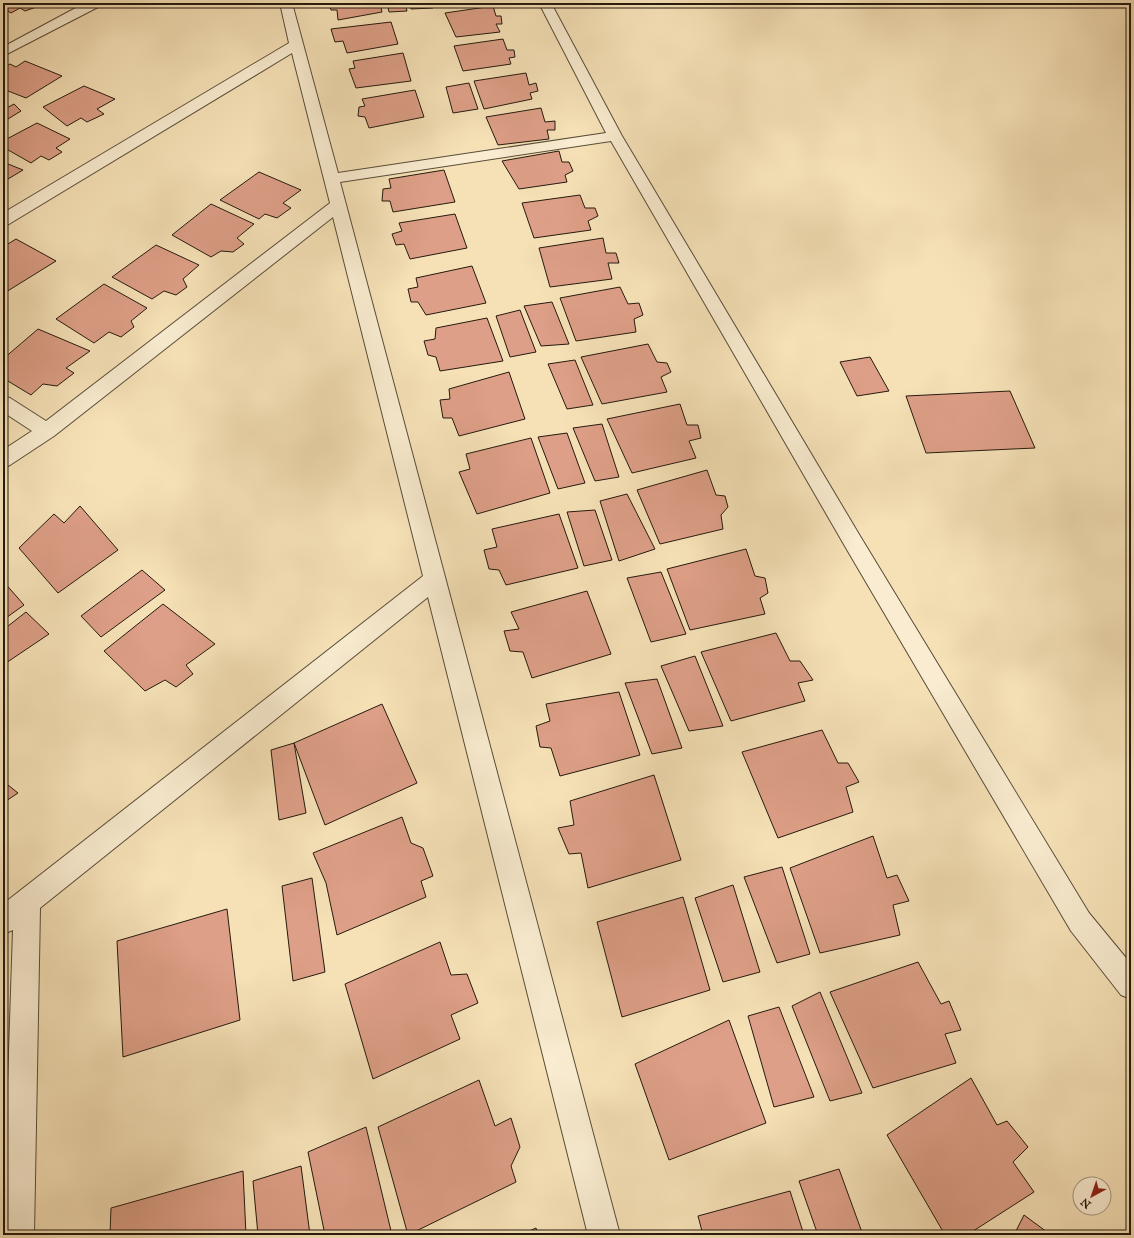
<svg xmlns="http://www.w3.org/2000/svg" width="1134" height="1238" font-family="'IM FELL Great Primer',serif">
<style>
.building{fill:#dd9f87;stroke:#251a0d}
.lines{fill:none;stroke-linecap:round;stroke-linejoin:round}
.minor-casing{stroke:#594c38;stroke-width:2}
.minor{fill:#f9ecd0;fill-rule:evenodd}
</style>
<rect width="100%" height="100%" fill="#f6e1b7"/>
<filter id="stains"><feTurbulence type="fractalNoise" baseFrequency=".005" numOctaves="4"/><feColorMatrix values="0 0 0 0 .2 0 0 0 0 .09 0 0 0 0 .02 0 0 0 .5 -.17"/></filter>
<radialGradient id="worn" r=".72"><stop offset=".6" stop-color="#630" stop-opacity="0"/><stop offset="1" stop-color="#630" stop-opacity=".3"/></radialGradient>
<path class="building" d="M 3,3 L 37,3 L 39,6 L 25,11 L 20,8 L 11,13 L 3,8 Z
M 335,3 L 380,3 L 382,12 L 338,20 L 337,10 L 331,10 L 329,5 Z
M 387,3 L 405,3 L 407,11 L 389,12 Z
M 410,3 L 432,3 L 433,8 L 411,9 Z
M 493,6 L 496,16 L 501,16 L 502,24 L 496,24 L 500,32 L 456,37 L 445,13 Z
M 391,22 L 398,44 L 347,53 L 343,41 L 335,42 L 331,29 Z
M 503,39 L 507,50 L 514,50 L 515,57 L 509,58 L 511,64 L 463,71 L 454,46 Z
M 403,53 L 411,81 L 356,88 L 349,69 L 355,68 L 353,61 Z
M 25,61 L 62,76 L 26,98 L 3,89 L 3,68 L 10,64 L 16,67 Z
M 526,73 L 529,85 L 536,83 L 538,91 L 530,93 L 532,99 L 484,109 L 474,81 Z
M 469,83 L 478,109 L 453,113 L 446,87 Z
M 84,86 L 115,99 L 97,109 L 104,114 L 87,122 L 81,118 L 67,126 L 43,107 Z
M 415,90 L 424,117 L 369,128 L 365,117 L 358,116 L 359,107 L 365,106 L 362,99 Z
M 14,104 L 21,111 L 3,122 L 3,110 Z
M 541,108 L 545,122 L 555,121 L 555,130 L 547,130 L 549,139 L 498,145 L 486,117 Z
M 37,123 L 70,139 L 56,148 L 62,152 L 49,160 L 41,156 L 31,163 L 3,147 L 3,141 Z
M 559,151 L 562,162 L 569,162 L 573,171 L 565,175 L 567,182 L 519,189 L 502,161 Z
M 3,162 L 23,170 L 3,182 Z
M 444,170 L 455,202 L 393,212 L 390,201 L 382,201 L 383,189 L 391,188 L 389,179 Z
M 259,172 L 301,190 L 283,203 L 291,208 L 277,218 L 265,214 L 259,219 L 220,200 Z
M 580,195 L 585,208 L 595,208 L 598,216 L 588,221 L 591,230 L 534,238 L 522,203 Z
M 211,204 L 254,224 L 237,238 L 244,244 L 233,252 L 221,251 L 211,257 L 172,235 Z
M 455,214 L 467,248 L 410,259 L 404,244 L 396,245 L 392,234 L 402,231 L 399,223 Z
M 603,238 L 606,253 L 616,253 L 619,263 L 608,263 L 612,279 L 550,287 L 539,248 Z
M 16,239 L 56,261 L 6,292 L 3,291 L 3,247 Z
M 156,245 L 199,265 L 183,279 L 187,287 L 176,295 L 164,291 L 152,299 L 112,277 Z
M 472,266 L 486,303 L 426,315 L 418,302 L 411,302 L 408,289 L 418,287 L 416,278 Z
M 104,284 L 147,308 L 131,321 L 134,327 L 121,337 L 109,332 L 94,343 L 56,319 Z
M 620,287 L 628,304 L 639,303 L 643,315 L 634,319 L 636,332 L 576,341 L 560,298 Z
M 552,302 L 569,344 L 541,346 L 524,306 Z
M 520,310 L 536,352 L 510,357 L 496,316 Z
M 487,318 L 503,361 L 440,371 L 436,357 L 428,355 L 424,341 L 435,339 L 436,328 Z
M 38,329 L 90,351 L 66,368 L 74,373 L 57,386 L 43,384 L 31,395 L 3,378 L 3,359 Z
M 648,344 L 657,362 L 667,363 L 671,372 L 661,377 L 667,392 L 602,404 L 581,357 Z
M 870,357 L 889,391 L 857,396 L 840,362 Z
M 575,360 L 593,405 L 567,409 L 548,364 Z
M 509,372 L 525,419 L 459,436 L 452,418 L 443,418 L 440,400 L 450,399 L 449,389 Z
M 1010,391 L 1035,448 L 926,453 L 906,396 Z
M 680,404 L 687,425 L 698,425 L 701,438 L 689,441 L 696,458 L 632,473 L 607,419 Z
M 602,424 L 619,477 L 595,481 L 573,428 Z
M 567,433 L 585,483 L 558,489 L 538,437 Z
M 531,438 L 550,493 L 477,514 L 459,472 L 470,469 L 466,454 Z
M 707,470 L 716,495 L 725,496 L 728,507 L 721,515 L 723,529 L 660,544 L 637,490 Z
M 627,494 L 655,549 L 619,561 L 600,501 Z
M 80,506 L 118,550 L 58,593 L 19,548 L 54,514 L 64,523 Z
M 595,510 L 612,560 L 584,566 L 567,512 Z
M 559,514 L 578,568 L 506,585 L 499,570 L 489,569 L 484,550 L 497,547 L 492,529 Z
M 746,549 L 755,576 L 765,578 L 768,593 L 760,598 L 765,614 L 690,630 L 667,569 Z
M 142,570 L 165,590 L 101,637 L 81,616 Z
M 661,572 L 686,634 L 651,642 L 627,578 Z
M 3,581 L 24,605 L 3,620 Z
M 587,591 L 611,654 L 532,678 L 523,652 L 510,651 L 504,631 L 519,629 L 511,612 Z
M 163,604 L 215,644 L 186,665 L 193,674 L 176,687 L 165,680 L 145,691 L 104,651 Z
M 26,612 L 49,634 L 3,665 L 3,630 Z
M 776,633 L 790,661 L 800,661 L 813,680 L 798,683 L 805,701 L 731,721 L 701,652 Z
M 695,656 L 723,726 L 689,731 L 661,666 Z
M 657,679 L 682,748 L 652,754 L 625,683 Z
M 619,692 L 640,755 L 560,776 L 551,748 L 540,747 L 536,726 L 550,721 L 546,704 Z
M 382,704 L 417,783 L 325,825 L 294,743 Z
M 822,730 L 838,763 L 848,763 L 859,782 L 846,787 L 853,812 L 778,838 L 742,752 Z
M 294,743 L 306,813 L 279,820 L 271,750 Z
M 654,775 L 681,860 L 588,888 L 581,853 L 569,854 L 558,828 L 574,825 L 570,801 Z
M 3,781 L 18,793 L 3,803 Z
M 402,817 L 411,843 L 423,848 L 433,876 L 421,881 L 426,897 L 337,935 L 326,883 L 313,853 Z
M 873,836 L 887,878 L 897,875 L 909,901 L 893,905 L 900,935 L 820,953 L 790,868 Z
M 782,867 L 810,954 L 777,963 L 744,877 Z
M 312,878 L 325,972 L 293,981 L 282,886 Z
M 733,885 L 760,972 L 723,982 L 695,898 Z
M 683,897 L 710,990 L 622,1017 L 597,922 Z
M 227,909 L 240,1020 L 123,1057 L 117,941 Z
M 440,942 L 451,975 L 467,974 L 478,1003 L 451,1015 L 460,1039 L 373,1079 L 345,984 Z
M 918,962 L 941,1004 L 949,1001 L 961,1030 L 945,1034 L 956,1063 L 873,1088 L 830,992 Z
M 820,992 L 862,1093 L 830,1101 L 792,1006 Z
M 779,1007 L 814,1097 L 774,1107 L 748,1016 Z
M 729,1020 L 766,1123 L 669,1160 L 635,1064 Z
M 971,1078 L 997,1125 L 1007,1121 L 1028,1147 L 1013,1162 L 1034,1192 L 967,1235 L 945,1235 L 887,1135 Z
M 479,1080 L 495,1126 L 511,1118 L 520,1147 L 511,1166 L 516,1182 L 408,1235 L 378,1127 Z
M 366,1127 L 392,1235 L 325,1235 L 308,1152 Z
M 301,1166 L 310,1235 L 258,1235 L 253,1181 Z
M 839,1169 L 863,1235 L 818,1235 L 799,1181 Z
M 243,1171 L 246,1235 L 110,1235 L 111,1208 Z
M 790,1191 L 804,1235 L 703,1235 L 698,1216 Z
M 1024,1215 L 1051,1235 L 1014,1235 Z
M 536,1228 L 538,1235 L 520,1235 Z"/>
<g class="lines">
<defs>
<path id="minor" d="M 85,3 L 101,3 L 100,6 L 3,56 L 3,47 Z
M 280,3 L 292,3 L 338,173 L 606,133 L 539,3 L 551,3 L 622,136 L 860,536 L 1089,913 L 1131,964 L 1131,999 L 1121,995 L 1071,931 L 846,548 L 611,141 L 340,182 L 620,1235 L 588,1235 L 428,597 L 40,908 L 34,1235 L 3,1235 L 13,930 L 3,934 L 3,904 L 423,576 L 333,217 L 54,436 L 10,465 L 3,468 L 3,450 L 32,431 L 3,412 L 3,396 L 10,398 L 46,421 L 330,203 L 292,53 L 9,224 L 3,225 L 3,213 L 289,43 Z"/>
</defs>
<use href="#minor" class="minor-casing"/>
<use href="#minor" class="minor"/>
</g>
<rect width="1134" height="1238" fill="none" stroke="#f6e1b7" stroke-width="16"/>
<rect x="4" y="4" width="1126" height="1230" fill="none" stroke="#251a0d" stroke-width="2"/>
<rect x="8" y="8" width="1118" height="1222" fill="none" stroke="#251a0d"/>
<g transform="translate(1092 1196) rotate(220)"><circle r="19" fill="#f9ecd0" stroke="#a49882"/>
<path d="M0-3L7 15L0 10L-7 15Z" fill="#8f2418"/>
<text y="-6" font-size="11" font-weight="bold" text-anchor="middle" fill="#251a0d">N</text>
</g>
<rect width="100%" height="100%" filter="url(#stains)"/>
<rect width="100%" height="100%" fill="url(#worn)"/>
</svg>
